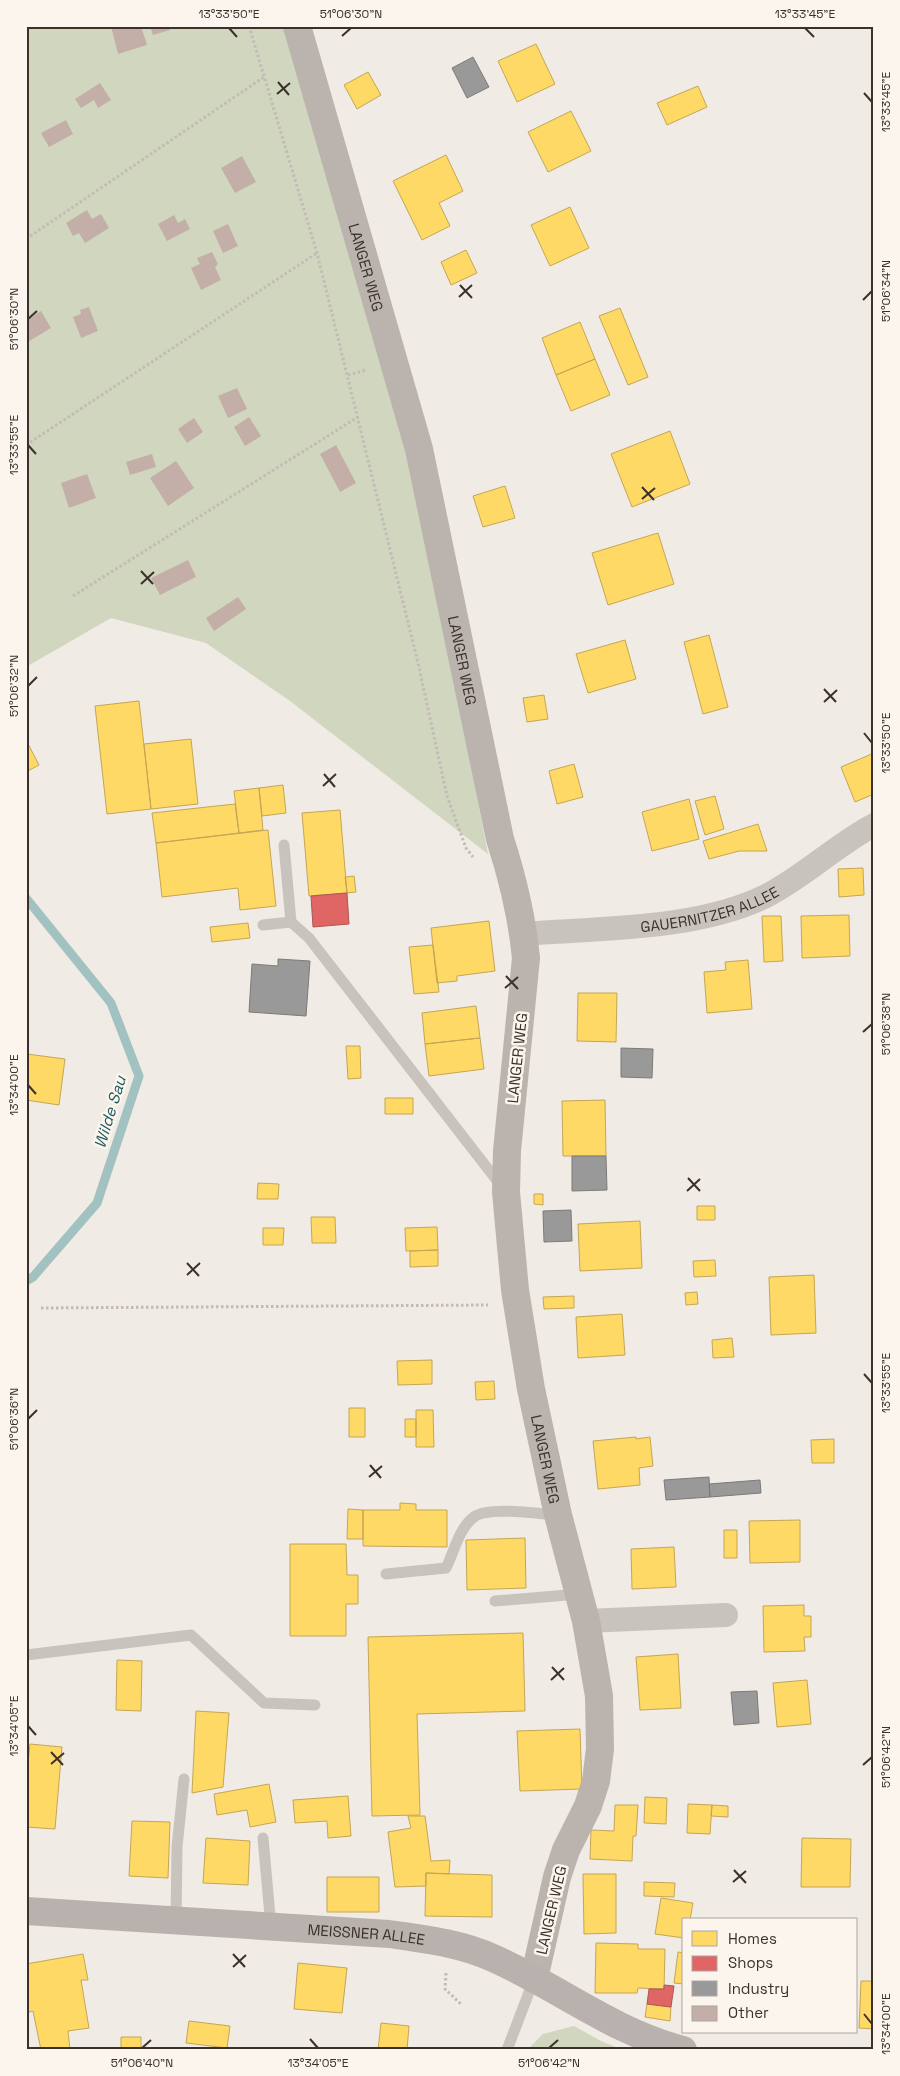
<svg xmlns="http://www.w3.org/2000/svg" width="900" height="2076" font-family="'Space Grotesk',sans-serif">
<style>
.green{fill:#d1d6bf}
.homes{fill:#ffd966;stroke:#c4a654}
.shops{fill:#e06666;stroke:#ae5654}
.industry{fill:#999;stroke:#7d7a78}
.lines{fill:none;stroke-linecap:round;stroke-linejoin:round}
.stream{stroke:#a1c2c1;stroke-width:9}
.building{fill:#c3afa7}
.path{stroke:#c2bbb6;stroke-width:3;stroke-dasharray:2.5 2.5;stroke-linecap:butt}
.lane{stroke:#c9c3be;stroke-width:11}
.street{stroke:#c9c3be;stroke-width:24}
.secondary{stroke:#bab3ae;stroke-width:28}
.primary{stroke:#b8b1ad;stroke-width:28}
.ticks{fill:none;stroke:#3b302b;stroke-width:2}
.labels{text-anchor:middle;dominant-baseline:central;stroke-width:5;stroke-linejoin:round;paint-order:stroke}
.street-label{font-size:15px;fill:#3b302b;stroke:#fbf5ee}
.water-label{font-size:16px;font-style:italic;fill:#1f5a5e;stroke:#fbf5ee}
.neatline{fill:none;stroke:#3b302b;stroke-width:2}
.ticks-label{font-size:12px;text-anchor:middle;fill:#3b302b}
</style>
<rect width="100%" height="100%" fill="#f0ebe5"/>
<path class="green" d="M 26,26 L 284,26 L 421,504 L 488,854 L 290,701 L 206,643 L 111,618 L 26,667 Z
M 574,2026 L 601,2041 L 623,2050 L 527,2050 L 543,2034 Z"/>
<path class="homes" d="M 536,44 L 555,84 L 517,102 L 498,61 Z
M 368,72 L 381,95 L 357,109 L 344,85 Z
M 698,86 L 707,107 L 667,125 L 657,103 Z
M 571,111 L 591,151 L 548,172 L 528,132 Z
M 446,155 L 463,191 L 439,203 L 450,226 L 422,240 L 393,181 Z
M 570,207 L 589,248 L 550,266 L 531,225 Z
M 466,250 L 477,273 L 451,285 L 441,262 Z
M 620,308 L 648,377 L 628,385 L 599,316 Z
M 580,322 L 595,359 L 556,375 L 542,338 Z
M 595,359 L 610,395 L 571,411 L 556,375 Z
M 670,431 L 690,484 L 632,507 L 611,454 Z
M 505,486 L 515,518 L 483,527 L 473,496 Z
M 658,533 L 674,584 L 608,605 L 592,553 Z
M 709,635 L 728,707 L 703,714 L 684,642 Z
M 625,640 L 636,679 L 588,693 L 576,654 Z
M 544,695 L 548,719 L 527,722 L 523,698 Z
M 139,701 L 151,809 L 107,814 L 95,706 Z
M 191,739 L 198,804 L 151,809 L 144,744 Z
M 26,740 L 39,765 L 26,772 Z
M 874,753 L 874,794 L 855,802 L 841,767 Z
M 574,764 L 583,797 L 557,804 L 549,771 Z
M 283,785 L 286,813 L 262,816 L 259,788 Z
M 259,788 L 263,830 L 239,833 L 234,791 Z
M 715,796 L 724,829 L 705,835 L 695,801 Z
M 689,799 L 699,839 L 652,851 L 642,812 Z
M 235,804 L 239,833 L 156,843 L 152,813 Z
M 340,810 L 347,893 L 309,896 L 302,813 Z
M 758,824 L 767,851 L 739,851 L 709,859 L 703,841 Z
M 268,830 L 276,906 L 240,910 L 238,888 L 162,897 L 156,843 Z
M 863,868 L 864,895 L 839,897 L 838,869 Z
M 354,876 L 356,892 L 347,893 L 345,877 Z
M 849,915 L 850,956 L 802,958 L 801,916 Z
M 762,916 L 781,916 L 783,961 L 764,962 Z
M 489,921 L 495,971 L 457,976 L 457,981 L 437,983 L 431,928 Z
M 248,923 L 250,938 L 212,942 L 210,927 Z
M 433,945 L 439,992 L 414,994 L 409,947 Z
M 748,960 L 752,1009 L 707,1013 L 704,972 L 726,970 L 725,962 Z
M 578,993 L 617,993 L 616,1042 L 577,1041 Z
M 476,1006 L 480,1038 L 425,1044 L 422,1013 Z
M 480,1038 L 484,1069 L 429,1076 L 425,1044 Z
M 346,1046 L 360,1046 L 361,1078 L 348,1079 Z
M 27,1054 L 65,1059 L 59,1105 L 26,1100 Z
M 385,1098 L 413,1098 L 413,1114 L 385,1114 Z
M 605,1100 L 606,1156 L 563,1156 L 562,1101 Z
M 258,1183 L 279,1184 L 278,1199 L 257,1199 Z
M 534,1194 L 543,1194 L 543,1205 L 534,1204 Z
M 697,1206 L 715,1206 L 715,1220 L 697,1220 Z
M 311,1217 L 335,1217 L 336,1243 L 312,1243 Z
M 640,1221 L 642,1268 L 580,1271 L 578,1224 Z
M 437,1227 L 438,1250 L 406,1251 L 405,1228 Z
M 263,1228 L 284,1228 L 283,1245 L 263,1245 Z
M 438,1250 L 438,1266 L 410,1267 L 410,1251 Z
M 715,1260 L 716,1276 L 694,1277 L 693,1261 Z
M 814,1275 L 816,1333 L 771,1335 L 769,1277 Z
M 697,1292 L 698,1304 L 686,1305 L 685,1293 Z
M 574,1296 L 574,1308 L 544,1309 L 543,1297 Z
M 622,1314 L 625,1355 L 578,1358 L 576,1317 Z
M 732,1338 L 734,1357 L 713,1358 L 712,1340 Z
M 432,1360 L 432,1384 L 398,1385 L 397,1361 Z
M 494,1381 L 495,1399 L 476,1400 L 475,1382 Z
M 349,1408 L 365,1408 L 365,1437 L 349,1437 Z
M 416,1410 L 433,1410 L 434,1447 L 416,1447 Z
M 405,1419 L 416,1419 L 416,1437 L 405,1437 Z
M 636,1437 L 636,1439 L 650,1437 L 653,1466 L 639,1468 L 640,1485 L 598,1489 L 593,1441 Z
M 834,1439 L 834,1463 L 812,1463 L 811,1440 Z
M 400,1503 L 416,1504 L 416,1510 L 447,1510 L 447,1547 L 363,1546 L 363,1510 L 400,1510 Z
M 348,1509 L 363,1510 L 363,1539 L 347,1539 Z
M 800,1520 L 800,1562 L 750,1563 L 749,1521 Z
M 724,1530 L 737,1530 L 737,1558 L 724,1558 Z
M 525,1538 L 526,1588 L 467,1590 L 466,1540 Z
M 290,1544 L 346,1544 L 347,1575 L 358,1575 L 358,1604 L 346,1604 L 346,1636 L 290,1636 Z
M 674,1547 L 676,1587 L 632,1589 L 631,1549 Z
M 804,1605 L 804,1616 L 811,1616 L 811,1637 L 804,1637 L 805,1651 L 764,1652 L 763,1606 Z
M 523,1633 L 525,1711 L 417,1714 L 420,1815 L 372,1816 L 368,1637 Z
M 678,1654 L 681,1708 L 640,1710 L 636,1657 Z
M 117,1660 L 142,1661 L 141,1711 L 116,1710 Z
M 807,1680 L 811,1724 L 777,1727 L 773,1683 Z
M 196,1711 L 229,1713 L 223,1787 L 192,1793 Z
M 580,1729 L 582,1789 L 520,1791 L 517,1731 Z
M 30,1744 L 62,1747 L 55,1829 L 26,1827 L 26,1783 Z
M 269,1784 L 276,1822 L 250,1827 L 247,1810 L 217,1815 L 214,1794 Z
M 348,1796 L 351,1836 L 328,1838 L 327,1821 L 295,1823 L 293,1800 Z
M 645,1797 L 667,1798 L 666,1824 L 644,1823 Z
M 688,1804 L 712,1805 L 710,1834 L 687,1833 Z
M 615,1805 L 638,1805 L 636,1836 L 633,1836 L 632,1861 L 590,1859 L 591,1830 L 614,1831 Z
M 712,1805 L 728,1806 L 728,1817 L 711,1816 Z
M 408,1816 L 425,1816 L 431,1861 L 450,1860 L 449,1874 L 426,1873 L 426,1886 L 395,1887 L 388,1832 L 411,1828 Z
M 132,1821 L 170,1822 L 168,1878 L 129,1876 Z
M 206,1838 L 250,1841 L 248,1885 L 203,1883 Z
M 802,1838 L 851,1839 L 850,1887 L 801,1887 Z
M 426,1873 L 492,1875 L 492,1917 L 425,1916 Z
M 583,1874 L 616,1874 L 616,1933 L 584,1934 Z
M 327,1877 L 379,1877 L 379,1912 L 327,1912 Z
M 644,1882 L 675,1883 L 674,1897 L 644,1896 Z
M 661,1898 L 693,1903 L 690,1920 L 684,1920 L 684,1938 L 655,1934 Z
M 596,1943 L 638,1944 L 638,1949 L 665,1949 L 664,1989 L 638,1988 L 637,1993 L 595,1993 Z
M 678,1952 L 684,1953 L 684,1984 L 674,1983 Z
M 83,1954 L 88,1980 L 81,1980 L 89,2028 L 68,2031 L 70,2050 L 41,2050 L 33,2011 L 26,2013 L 26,1964 Z
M 298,1963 L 347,1968 L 342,2013 L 294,2009 Z
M 861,1981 L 874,1981 L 874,2029 L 859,2028 Z
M 647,2004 L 671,2007 L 670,2021 L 645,2017 Z
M 189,2021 L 230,2026 L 227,2048 L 186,2043 Z
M 381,2023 L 409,2026 L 407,2050 L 378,2050 Z
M 121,2037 L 141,2037 L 141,2050 L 121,2050 Z"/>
<path class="shops" d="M 347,893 L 349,924 L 313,927 L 311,896 Z
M 664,1985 L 674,1986 L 671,2007 L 647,2004 L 649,1989 L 664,1989 Z"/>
<path class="industry" d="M 473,57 L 489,87 L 467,98 L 452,68 Z
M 278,959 L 310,961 L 306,1016 L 249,1012 L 252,964 L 278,966 Z
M 621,1048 L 653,1049 L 652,1078 L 621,1077 Z
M 572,1156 L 606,1156 L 607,1190 L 572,1191 Z
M 571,1210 L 572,1241 L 544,1242 L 543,1211 Z
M 709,1477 L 710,1497 L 666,1500 L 664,1480 Z
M 760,1480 L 761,1493 L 710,1497 L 709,1484 Z
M 757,1691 L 759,1723 L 734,1725 L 731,1692 Z"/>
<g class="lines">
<path class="stream" d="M 26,898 L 111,1003 L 139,1076 L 97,1203 L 33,1277 L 26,1281"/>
</g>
<path class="building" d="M 111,26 L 141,26 L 147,45 L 118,54 Z
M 150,26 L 169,26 L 170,30 L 153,35 Z
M 100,83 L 111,100 L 98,108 L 94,100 L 81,108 L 75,99 Z
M 66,120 L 73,134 L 49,147 L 41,133 Z
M 242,156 L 256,182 L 235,193 L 221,168 Z
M 87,210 L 92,219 L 101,214 L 109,228 L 85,243 L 79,233 L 73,236 L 66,223 Z
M 174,215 L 178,223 L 185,219 L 190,229 L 167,241 L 158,224 Z
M 228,224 L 238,246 L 223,253 L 213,231 Z
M 212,252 L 218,264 L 215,267 L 221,280 L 201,290 L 191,268 L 200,264 L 197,258 Z
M 89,307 L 98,331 L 81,338 L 73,317 L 81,314 L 80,310 Z
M 41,311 L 51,328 L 26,343 L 26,321 Z
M 237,388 L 247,409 L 228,418 L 218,396 Z
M 249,417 L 261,436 L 245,446 L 234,427 Z
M 194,418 L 203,432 L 187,443 L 178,429 Z
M 336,445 L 356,483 L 340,492 L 320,454 Z
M 152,454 L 156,467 L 130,475 L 126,462 Z
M 176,461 L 194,488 L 168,506 L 150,478 Z
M 87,474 L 96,498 L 69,508 L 61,483 Z
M 188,560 L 196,577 L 160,595 L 151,578 Z
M 238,597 L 246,609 L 214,631 L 206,618 Z"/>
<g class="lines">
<path class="path" d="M 249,26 L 317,253 L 418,663 L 447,796 L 466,848 L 473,857
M 26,239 L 264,77
M 348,375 L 366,370
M 26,445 L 317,253
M 73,596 L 358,417
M 41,1308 L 488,1305
M 446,1973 L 445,1989 L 462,2005"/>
<path class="lane" d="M 284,845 L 291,922
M 263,925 L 291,922 L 309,938 L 502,1187
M 386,1574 L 446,1568 C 454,1552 459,1528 474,1517 C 488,1506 539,1514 558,1515
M 495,1601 L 579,1594
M 26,1655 L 191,1635 L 264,1703 L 315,1705
M 263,1838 L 271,1927
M 176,1920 L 177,1847 L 184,1779
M 507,2050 L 534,1979"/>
<g class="street">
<path id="s1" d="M 524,934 C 600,928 697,930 766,896 C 805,876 836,845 874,825"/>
<path d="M 586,1621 L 726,1615"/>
</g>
<path class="secondary" id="s2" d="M 297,26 L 419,449 L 500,839 C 513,879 522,917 526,958 L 507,1151 L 506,1192 L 515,1290 L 531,1389 L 558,1515 L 586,1621 L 599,1696 L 600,1749 L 596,1781 L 588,1806 L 566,1850 L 557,1877 L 534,1979"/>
<path class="primary" id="s3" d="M 26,1911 L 389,1934 C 424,1939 460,1943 493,1958 C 558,1987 611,2031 683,2050"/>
</g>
<path class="ticks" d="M 229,28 L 237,37M 805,28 L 814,37M 342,36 L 351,28M 278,82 L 289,95M 864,93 L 872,102M 277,94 L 290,83M 460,285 L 472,298M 459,297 L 472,285M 863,300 L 872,291M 28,319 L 37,311M 28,445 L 36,454M 642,487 L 654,500M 642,499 L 655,488M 141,571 L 153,584M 141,584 L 154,572M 28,686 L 37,677M 824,689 L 836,702M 824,702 L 837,690M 864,733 L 872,743M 324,774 L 335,787M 323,786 L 336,774M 506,976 L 518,989M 505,988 L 518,977M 863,1032 L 872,1024M 28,1085 L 36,1094M 688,1178 L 700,1191M 687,1191 L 700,1179M 187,1263 L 199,1276M 187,1275 L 200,1263M 864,1374 L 872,1383M 28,1419 L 37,1410M 370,1465 L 381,1478M 369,1477 L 382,1466M 552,1667 L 564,1680M 551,1680 L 564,1668M 28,1726 L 36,1735M 51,1752 L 63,1765M 51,1764 L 64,1753M 863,1765 L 872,1757M 734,1870 L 746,1883M 733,1882 L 746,1871M 233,1954 L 245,1967M 233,1967 L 246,1955M 864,2014 L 872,2024M 310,2039 L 318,2048M 142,2048 L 151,2040M 549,2048 L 558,2040"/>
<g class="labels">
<g class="street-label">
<text stroke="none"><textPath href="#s2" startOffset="251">LANGER WEG</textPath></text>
<text stroke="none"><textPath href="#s2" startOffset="656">LANGER WEG</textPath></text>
<text stroke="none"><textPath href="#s1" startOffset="188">GAUERNITZER ALLEE</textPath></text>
<text transform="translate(517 1058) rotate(-84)">LANGER WEG</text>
<text stroke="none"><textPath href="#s2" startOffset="1466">LANGER WEG</textPath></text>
<text transform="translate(551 1910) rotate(-77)">LANGER WEG</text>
<text stroke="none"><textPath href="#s3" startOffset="341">MEISSNER ALLEE</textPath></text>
</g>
<g class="water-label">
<text transform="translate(110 1112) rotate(-73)">Wilde Sau</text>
</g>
</g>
<rect width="900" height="2076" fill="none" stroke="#fbf5ee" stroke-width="55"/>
<rect x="682" y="1918" width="175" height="115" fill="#fbf5ee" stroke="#aea6a0"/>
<rect x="692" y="1931" width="25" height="15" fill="#ffd966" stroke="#aea6a0"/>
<text x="728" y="1944" font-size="15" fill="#3b302b">Homes</text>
<rect x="692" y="1956" width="25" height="15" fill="#e06666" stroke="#aea6a0"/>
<text x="728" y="1968" font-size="15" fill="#3b302b">Shops</text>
<rect x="692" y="1981" width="25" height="15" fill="#999999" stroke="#aea6a0"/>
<text x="728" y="1994" font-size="15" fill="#3b302b">Industry</text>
<rect x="692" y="2006" width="25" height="15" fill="#c3afa7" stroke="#aea6a0"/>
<text x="728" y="2018" font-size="15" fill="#3b302b">Other</text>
<rect x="28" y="28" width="844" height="2020" class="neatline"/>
<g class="ticks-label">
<text x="229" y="18">13°33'50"E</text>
<text x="351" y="18">51°06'30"N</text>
<text x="805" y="18">13°33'45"E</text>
<text transform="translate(886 102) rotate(-90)" y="4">13°33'45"E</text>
<text transform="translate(886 291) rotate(-90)" y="4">51°06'34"N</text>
<text transform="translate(14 319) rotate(-90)" y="4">51°06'30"N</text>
<text transform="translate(14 445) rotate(-90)" y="4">13°33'55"E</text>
<text transform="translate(14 686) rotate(-90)" y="4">51°06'32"N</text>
<text transform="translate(886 743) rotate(-90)" y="4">13°33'50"E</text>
<text transform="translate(886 1024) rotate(-90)" y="4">51°06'38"N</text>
<text transform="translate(14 1085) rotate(-90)" y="4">13°34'00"E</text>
<text transform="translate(886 1383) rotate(-90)" y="4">13°33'55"E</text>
<text transform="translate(14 1419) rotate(-90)" y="4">51°06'36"N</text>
<text transform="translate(14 1726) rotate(-90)" y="4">13°34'05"E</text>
<text transform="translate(886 1757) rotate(-90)" y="4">51°06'42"N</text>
<text transform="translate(886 2024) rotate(-90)" y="4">13°34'00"E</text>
<text x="142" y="2067">51°06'40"N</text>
<text x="318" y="2067">13°34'05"E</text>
<text x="549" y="2067">51°06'42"N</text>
</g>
</svg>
